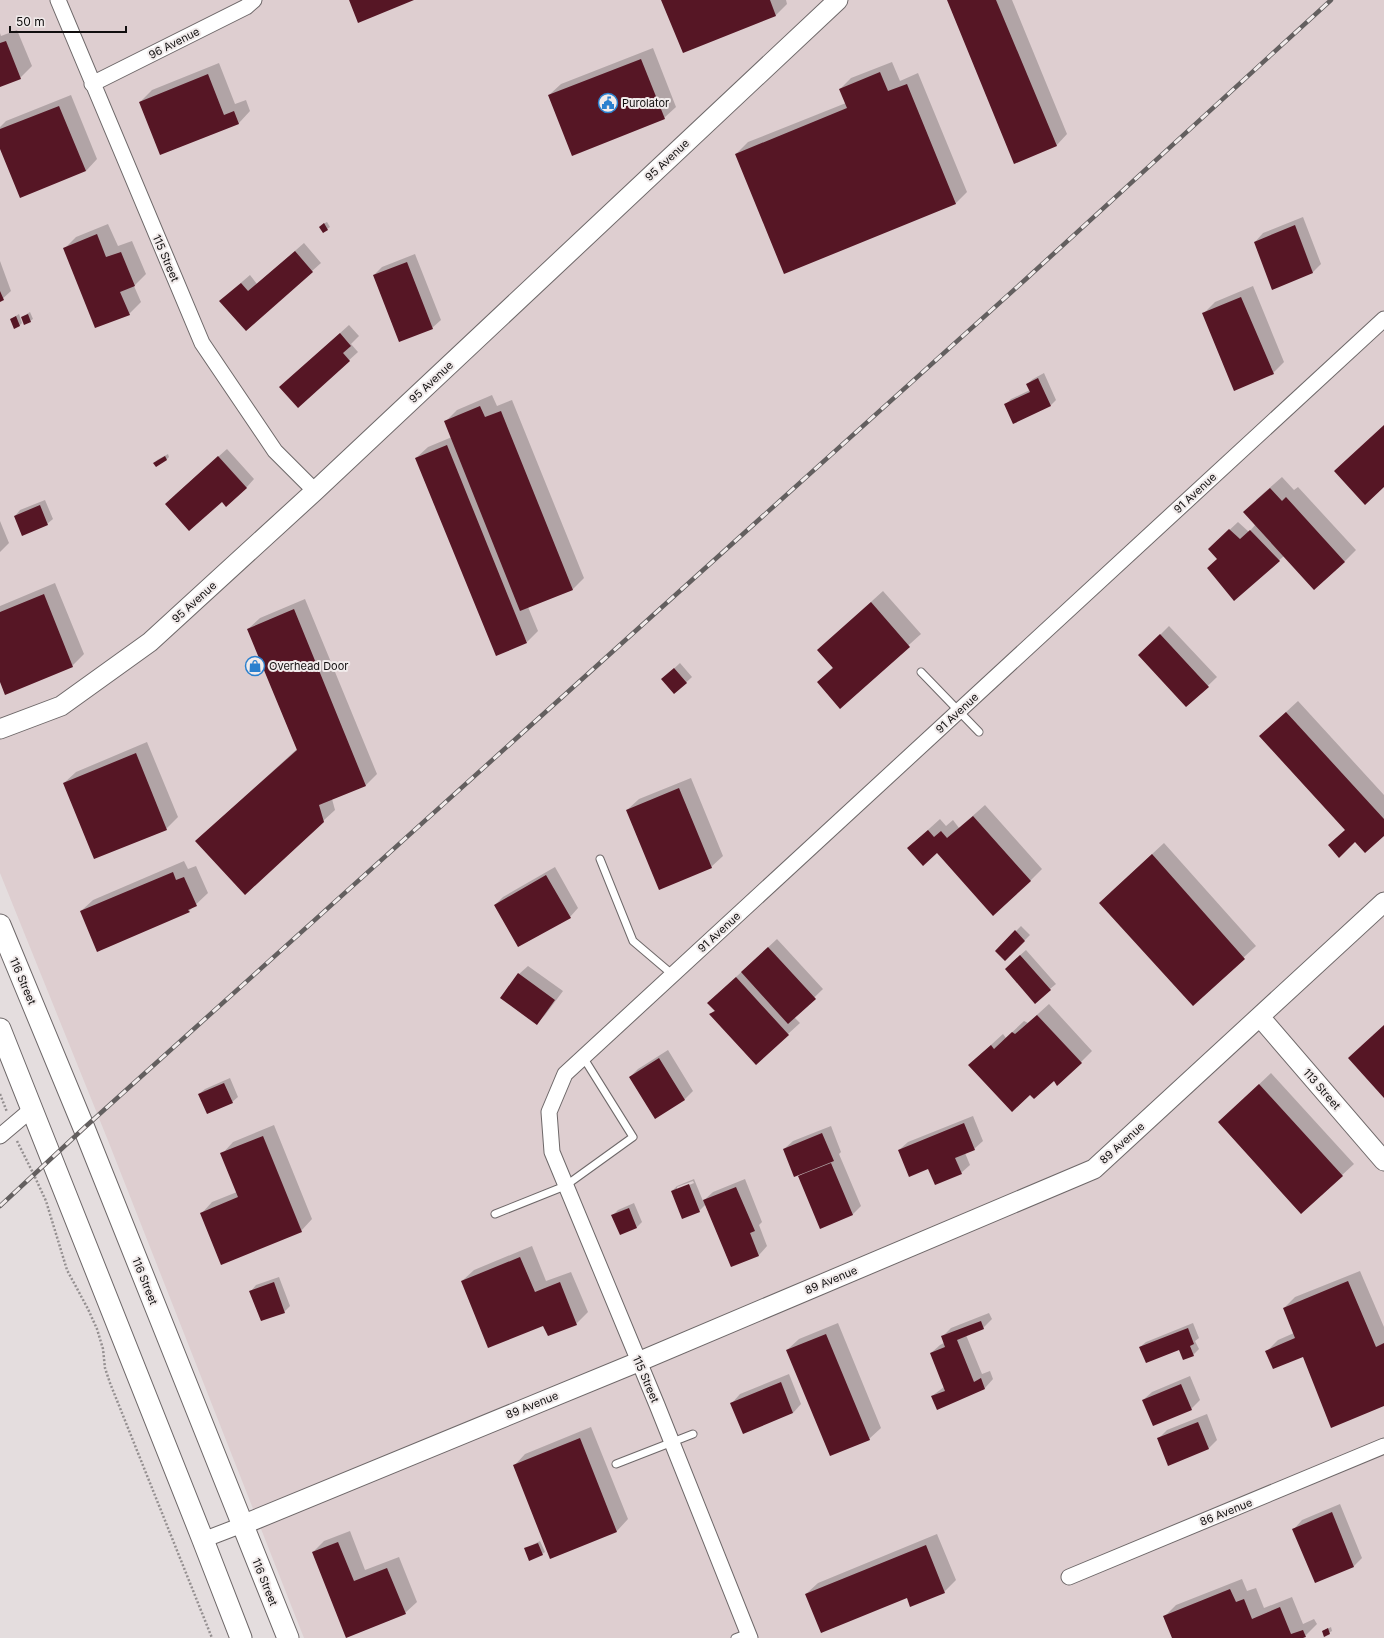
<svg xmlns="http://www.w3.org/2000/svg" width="1384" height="1638" font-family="Inter,sans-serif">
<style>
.built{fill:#deced0}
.shadow{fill:#0003;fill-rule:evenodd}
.building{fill:#561625}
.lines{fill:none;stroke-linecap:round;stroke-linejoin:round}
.service-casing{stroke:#6e6869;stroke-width:9}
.minor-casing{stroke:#6e6869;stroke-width:17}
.tertiary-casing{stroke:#6e6869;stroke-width:21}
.secondary-casing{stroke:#6e6869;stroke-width:23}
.path{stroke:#948f90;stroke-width:2.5;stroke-dasharray:2 2;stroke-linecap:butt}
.service{stroke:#fff;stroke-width:7}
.minor{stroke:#fff;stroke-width:15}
.tertiary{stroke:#fff;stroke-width:19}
.secondary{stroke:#fff;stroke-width:21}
.rail-casing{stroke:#635f5f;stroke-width:4.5}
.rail{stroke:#f1ebeb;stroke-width:3;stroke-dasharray:9;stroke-linecap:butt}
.labels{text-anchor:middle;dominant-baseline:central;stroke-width:4;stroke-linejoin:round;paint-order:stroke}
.street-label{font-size:11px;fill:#110f0f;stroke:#f1ebeb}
.poi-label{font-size:11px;fill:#110f0f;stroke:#f1ebeb;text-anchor:start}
</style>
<rect width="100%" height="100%" fill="#e4ddde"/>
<path class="built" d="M 0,0 L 1384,0 L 1384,1638 L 304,1638 L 107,1138 L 0,873 Z"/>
<path class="shadow" d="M 663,0 L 786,0 L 787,4 L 776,15 L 683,52 Z
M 948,0 L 1012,0 L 1067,134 L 1056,146 Z
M 17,30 L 32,66 L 20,78 L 0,86 L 0,33 L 1,36 Z
M 653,48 L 676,107 L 664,118 L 549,95 L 561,84 Z
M 892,62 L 900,81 L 918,73 L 967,192 L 955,204 L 736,154 L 748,142 L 846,103 L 840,89 L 851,78 Z
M 219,63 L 235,104 L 246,100 L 250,111 L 239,123 L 161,154 L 140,102 L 152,90 Z
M 71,95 L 97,159 L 86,171 L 0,146 L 0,127 L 6,121 Z
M 1303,217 L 1321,264 L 1313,272 L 1273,288 L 1255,242 L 1263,233 Z
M 327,222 L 330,227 L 323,232 L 323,224 Z
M 108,224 L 118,246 L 132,241 L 146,274 L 134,286 L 141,302 L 129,314 L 65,248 L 76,237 Z
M 304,243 L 321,263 L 246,330 L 229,293 L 250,275 L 257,284 Z
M 415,254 L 441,320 L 432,328 L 374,275 L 382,267 Z
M 0,261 L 11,291 L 0,301 Z
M 1253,286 L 1284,362 L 1273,373 L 1203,314 L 1215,302 Z
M 30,312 L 33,319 L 30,321 L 22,317 Z
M 19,314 L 22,323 L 19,326 L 11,319 Z
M 349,325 L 359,336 L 351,344 L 358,352 L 298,407 L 289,379 Z
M 1044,373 L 1056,400 L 1051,405 L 1014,423 L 1005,405 L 1011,399 L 1030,390 L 1027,384 L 1033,379 Z
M 492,395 L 497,406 L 512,400 L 584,578 L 573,589 L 528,607 L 538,631 L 527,642 L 416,458 L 428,447 L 452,437 L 446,421 L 457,410 Z
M 227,449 L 254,479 L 246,488 L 175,495 Z
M 168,454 L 169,457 L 167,459 L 156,465 L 155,463 L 157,460 Z
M 1282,477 L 1294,490 L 1298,487 L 1356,550 L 1344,562 L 1284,556 L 1234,599 L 1218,559 L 1209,549 L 1238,522 L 1249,532 L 1256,524 L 1256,500 Z
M 45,500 L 53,519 L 47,524 L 15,516 L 20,510 Z
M 0,521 L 9,543 L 0,552 Z
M 55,583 L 84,654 L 72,666 L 0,680 L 0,606 Z
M 883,591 L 921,634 L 840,707 L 818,682 L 833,667 L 818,650 Z
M 305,599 L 377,774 L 366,785 L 332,799 L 335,810 L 323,821 L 208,830 L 297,749 L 248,629 L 260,618 Z
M 1169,626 L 1217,677 L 1187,706 L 1148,647 Z
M 680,663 L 692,677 L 675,693 L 668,674 Z
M 1298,701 L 1384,795 L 1384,835 L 1355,841 L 1346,830 L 1272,725 Z
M 147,742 L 178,817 L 166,829 L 64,783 L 76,772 Z
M 691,778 L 723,856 L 711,867 L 627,810 L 639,799 Z
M 985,805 L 1042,869 L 1030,881 L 937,852 L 908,848 L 940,819 L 946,826 L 953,820 L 959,828 Z
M 1164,843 L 1256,946 L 1193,1004 L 1111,892 Z
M 184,861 L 188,869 L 196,866 L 208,893 L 189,911 L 81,911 L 93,900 Z
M 555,867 L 578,908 L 570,917 L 495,905 L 503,897 Z
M 1021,926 L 1030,935 L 1005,960 L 996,951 Z
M 777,939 L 823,989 L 794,1017 L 800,1023 L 788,1034 L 711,1014 L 715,1010 L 708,1003 Z
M 1026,950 L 1056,984 L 1050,989 L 1011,963 Z
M 528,966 L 563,991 L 545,1015 L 537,1023 L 519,974 Z
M 1049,1004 L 1092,1051 L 1081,1062 L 1054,1080 L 981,1054 L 1003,1034 L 1006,1038 L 1024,1021 L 1028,1023 Z
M 668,1050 L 693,1091 L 685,1099 L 655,1118 L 630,1077 L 638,1069 Z
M 1271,1073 L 1354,1164 L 1301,1213 L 1231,1111 Z
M 230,1078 L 238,1097 L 232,1102 L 199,1094 L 205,1089 Z
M 973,1116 L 983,1141 L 974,1149 L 965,1153 L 970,1165 L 961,1173 L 929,1168 L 899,1150 L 908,1142 Z
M 274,1125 L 312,1219 L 301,1231 L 201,1214 L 212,1202 L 237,1192 L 222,1154 L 233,1142 Z
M 831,1126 L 841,1152 L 839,1154 L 861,1206 L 852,1215 L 800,1176 L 805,1172 L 784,1149 L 793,1141 Z
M 694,1179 L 703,1201 L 713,1192 L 745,1179 L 762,1222 L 759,1225 L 767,1246 L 759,1255 L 731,1266 L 706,1204 L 699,1211 L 672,1191 L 677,1186 ZM 693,1181 L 694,1183 L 677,1190 L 677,1187 Z
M 634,1203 L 642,1222 L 637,1227 L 613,1215 L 618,1210 Z
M 532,1246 L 546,1281 L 571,1272 L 588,1312 L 576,1324 L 544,1325 L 462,1281 L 474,1270 Z
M 1360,1271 L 1384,1327 L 1384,1405 L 1304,1356 L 1267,1351 L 1278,1340 L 1294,1333 L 1284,1308 L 1295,1297 Z
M 279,1277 L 290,1306 L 284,1312 L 251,1291 L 256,1285 Z
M 989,1313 L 992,1319 L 983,1328 L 966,1335 L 982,1374 L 990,1371 L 993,1379 L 985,1388 L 937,1409 L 932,1396 L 944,1387 L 931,1353 L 940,1345 L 944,1343 L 942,1337 L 951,1328 Z
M 838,1323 L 881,1428 L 869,1439 L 787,1350 L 799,1339 Z
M 1193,1323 L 1199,1338 L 1195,1341 L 1199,1349 L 1193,1355 L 1180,1348 L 1140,1347 L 1146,1342 Z
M 789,1374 L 801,1404 L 793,1413 L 732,1403 L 740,1394 Z
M 1190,1376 L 1200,1400 L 1191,1409 L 1143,1400 L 1152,1392 Z
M 1207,1414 L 1217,1440 L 1209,1448 L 1158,1439 L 1167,1430 Z
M 591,1427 L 628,1519 L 617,1531 L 551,1557 L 514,1466 L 525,1454 Z
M 1340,1504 L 1362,1558 L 1354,1566 L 1316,1582 L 1294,1529 L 1302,1520 Z
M 350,1531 L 365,1570 L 399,1557 L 417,1602 L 405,1613 L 347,1637 L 313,1552 L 324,1541 Z
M 937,1534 L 956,1580 L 944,1592 L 908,1597 L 806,1594 L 818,1583 Z
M 540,1541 L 545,1552 L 542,1554 L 525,1549 Z
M 1242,1579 L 1247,1591 L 1256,1588 L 1264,1608 L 1292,1597 L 1303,1624 L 1314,1619 L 1317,1624 L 1305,1636 L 1300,1638 L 1173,1638 L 1164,1617 L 1176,1605 Z
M 1331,1627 L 1332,1631 L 1325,1635 L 1323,1631 Z"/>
<path class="building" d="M 349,0 L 414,0 L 358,23 Z
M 661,0 L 770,0 L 776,16 L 683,53 Z
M 947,0 L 996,0 L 1057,146 L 1014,164 Z
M 6,41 L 21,79 L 0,87 L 0,43 Z
M 641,59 L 665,119 L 572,156 L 548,95 Z
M 880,72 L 888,91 L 907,84 L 956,204 L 784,274 L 735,154 L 847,108 L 839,89 Z
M 208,74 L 224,115 L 234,111 L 239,124 L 160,155 L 139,102 Z
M 59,106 L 86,171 L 20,198 L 0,149 L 0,129 Z
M 324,223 L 328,230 L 323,233 L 319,227 Z
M 1295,225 L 1313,273 L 1272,290 L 1254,242 Z
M 97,234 L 106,257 L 121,252 L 135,286 L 120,292 L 130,315 L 95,328 L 63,248 Z
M 295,251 L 313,272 L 246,331 L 219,301 L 241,283 L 248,291 Z
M 407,262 L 433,329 L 399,342 L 373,275 Z
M 0,291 L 4,300 L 0,302 Z
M 1241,297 L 1274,374 L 1234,391 L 1202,313 Z
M 28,314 L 31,322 L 24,325 L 21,317 Z
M 16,316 L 20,326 L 14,329 L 10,319 Z
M 340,333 L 351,346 L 343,353 L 350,361 L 298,408 L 279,387 Z
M 1038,378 L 1051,406 L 1013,424 L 1004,404 L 1030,392 L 1026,384 Z
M 480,406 L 485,417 L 501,411 L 573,590 L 520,611 L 444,421 Z
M 1384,425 L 1384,487 L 1365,505 L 1334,471 Z
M 447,445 L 527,643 L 496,656 L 415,458 Z
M 165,456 L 167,460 L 156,467 L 153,463 Z
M 218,456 L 247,488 L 226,507 L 222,502 L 189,531 L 165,504 Z
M 1270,488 L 1282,501 L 1286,497 L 1345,562 L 1314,590 L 1243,512 Z
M 40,505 L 48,525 L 22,536 L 14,516 Z
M 1229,529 L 1240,539 L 1250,530 L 1280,561 L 1234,601 L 1207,568 L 1217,559 L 1208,549 Z
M 44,594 L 73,667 L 5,695 L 0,682 L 0,612 Z
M 871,602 L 910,647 L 840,709 L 817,682 L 833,668 L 817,650 Z
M 294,609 L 366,786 L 319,805 L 324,822 L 245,895 L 195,841 L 297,750 L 247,629 Z
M 1160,634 L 1209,687 L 1186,707 L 1138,655 Z
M 674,668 L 687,683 L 674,694 L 661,679 Z
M 1286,712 L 1384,819 L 1384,836 L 1365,853 L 1355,842 L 1339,858 L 1328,845 L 1345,830 L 1259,736 Z
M 136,753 L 167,830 L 94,859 L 63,783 Z
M 679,788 L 712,868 L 659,890 L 626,810 Z
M 973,816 L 1031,881 L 993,916 L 937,853 L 923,866 L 907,848 L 928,830 L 934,837 L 941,831 L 947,838 Z
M 1152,854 L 1245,959 L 1193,1006 L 1099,903 Z
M 173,872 L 176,880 L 184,877 L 197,906 L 188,910 L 190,912 L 97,952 L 80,911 Z
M 546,875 L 571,918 L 518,947 L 494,905 Z
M 1015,930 L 1025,941 L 1005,961 L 995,951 Z
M 768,947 L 816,999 L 788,1024 L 741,972 Z
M 1020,955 L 1051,990 L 1035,1004 L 1005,969 Z
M 518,973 L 555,1000 L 537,1025 L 500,998 Z
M 736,977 L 789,1035 L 756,1065 L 709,1014 L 715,1011 L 707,1003 Z
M 1037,1015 L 1082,1063 L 1057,1086 L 1054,1081 L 1034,1099 L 1030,1095 L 1012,1112 L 968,1065 L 991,1045 L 994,1049 L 1012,1032 L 1015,1034 Z
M 1384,1025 L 1384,1098 L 1348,1058 Z
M 659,1058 L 685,1100 L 655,1119 L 629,1077 Z
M 224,1083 L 233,1103 L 207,1114 L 198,1094 Z
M 1259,1084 L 1343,1176 L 1301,1214 L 1218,1122 Z
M 964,1123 L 975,1150 L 955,1158 L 962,1174 L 935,1185 L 928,1169 L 909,1177 L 898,1150 Z
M 822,1133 L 834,1161 L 794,1177 L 783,1149 Z
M 263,1136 L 302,1232 L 221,1265 L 200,1213 L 238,1197 L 220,1153 Z
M 831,1163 L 853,1215 L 820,1229 L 798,1176 Z
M 689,1184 L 700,1212 L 682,1219 L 671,1191 Z
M 736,1187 L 755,1231 L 750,1233 L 759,1256 L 731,1267 L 703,1200 Z
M 629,1208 L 637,1228 L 620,1235 L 611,1215 Z
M 520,1257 L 535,1292 L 560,1282 L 577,1325 L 548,1336 L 543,1326 L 488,1348 L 461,1281 Z
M 1348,1281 L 1376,1347 L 1384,1343 L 1384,1406 L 1331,1428 L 1303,1357 L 1273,1369 L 1265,1351 L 1295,1338 L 1283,1308 Z
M 274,1282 L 285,1313 L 261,1321 L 249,1291 Z
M 981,1321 L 984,1329 L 957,1340 L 974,1382 L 981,1378 L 985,1389 L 937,1410 L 931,1396 L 945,1391 L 930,1353 L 945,1347 L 941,1336 Z
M 1188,1328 L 1194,1344 L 1190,1346 L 1194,1356 L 1183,1360 L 1179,1350 L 1146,1363 L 1139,1347 Z
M 826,1334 L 870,1440 L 830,1456 L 786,1350 Z
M 781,1382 L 793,1413 L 743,1434 L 730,1403 Z
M 1181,1384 L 1192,1410 L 1153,1426 L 1142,1400 Z
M 1198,1422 L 1209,1449 L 1168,1466 L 1157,1438 Z
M 580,1438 L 617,1532 L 550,1559 L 513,1465 Z
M 1332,1512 L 1354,1567 L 1315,1583 L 1292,1529 Z
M 338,1542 L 354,1581 L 387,1568 L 406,1614 L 346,1638 L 312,1552 Z
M 538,1543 L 543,1555 L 529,1561 L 524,1548 Z
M 926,1545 L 945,1593 L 910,1607 L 907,1598 L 821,1633 L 805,1594 Z
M 1230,1589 L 1236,1602 L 1244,1599 L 1252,1619 L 1280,1607 L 1291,1634 L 1303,1630 L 1306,1637 L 1303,1638 L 1172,1638 L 1163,1616 Z
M 1328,1628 L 1330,1634 L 1324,1637 L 1322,1631 Z"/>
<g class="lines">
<defs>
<path id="service" d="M 921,672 L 979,732
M 600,859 L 633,941 L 673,975
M 495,1214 L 565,1186 L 633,1137 L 583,1057
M 616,1464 L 693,1434
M 735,1638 L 748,1633"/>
<path id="minor" d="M 58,0 L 202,343 L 275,451 L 315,491
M 92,84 L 246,7 L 254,0
M 0,1136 L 32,1109
M 203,1540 L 242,1525
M 1069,1577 L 1384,1446
M 750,1638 L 657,1405 L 552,1152 L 549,1112 L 565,1074 L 1384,319"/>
<path id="tertiary" d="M 0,729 L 61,706 L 150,642 L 315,491 L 838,0
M 1260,1017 L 1384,1161
M 242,1525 L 638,1362 L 1094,1169 L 1384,902"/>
<path id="secondary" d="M 0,925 L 84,1128 L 288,1638
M 0,1029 L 203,1540 L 241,1638"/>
</defs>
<use href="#service" class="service-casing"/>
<use href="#minor" class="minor-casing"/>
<use href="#tertiary" class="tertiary-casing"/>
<use href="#secondary" class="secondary-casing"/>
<path class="path" d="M 0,1094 L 7,1112
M 17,1141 L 34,1175 L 46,1201 L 67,1270 L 88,1309 L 97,1329 L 103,1349 L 105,1368 L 110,1383 L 212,1638"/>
<use href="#service" class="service"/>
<use href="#minor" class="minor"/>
<use href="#tertiary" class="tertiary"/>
<use href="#secondary" class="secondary"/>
<defs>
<path id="rail" d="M 0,1206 L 84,1128 L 1026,279 L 1331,0"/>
</defs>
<use href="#rail" class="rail-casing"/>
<use href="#rail" class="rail"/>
</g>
<defs>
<symbol id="civic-ring" viewBox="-11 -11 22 22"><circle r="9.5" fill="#f1ebeb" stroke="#2b80ce" stroke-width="1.5"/><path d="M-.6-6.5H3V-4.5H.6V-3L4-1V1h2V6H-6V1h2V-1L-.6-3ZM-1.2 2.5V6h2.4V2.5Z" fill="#2b80ce"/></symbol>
<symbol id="shop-ring" viewBox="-11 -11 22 22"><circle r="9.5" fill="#f1ebeb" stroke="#2b80ce" stroke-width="1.5"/><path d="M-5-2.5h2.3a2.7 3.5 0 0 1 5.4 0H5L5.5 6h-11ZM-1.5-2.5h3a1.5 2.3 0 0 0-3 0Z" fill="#2b80ce"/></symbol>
</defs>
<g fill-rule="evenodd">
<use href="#civic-ring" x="597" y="92" width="22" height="22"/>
<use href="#shop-ring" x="244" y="655" width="22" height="22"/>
</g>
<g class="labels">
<g class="street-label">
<text transform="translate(174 43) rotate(-27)">96 Avenue</text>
<text transform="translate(667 160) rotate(-43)">95 Avenue</text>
<text transform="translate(166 258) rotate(67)">115 Street</text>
<text transform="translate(431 382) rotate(-43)">95 Avenue</text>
<text transform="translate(1195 493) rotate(-43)">91 Avenue</text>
<text transform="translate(194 602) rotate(-42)">95 Avenue</text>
<text transform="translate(957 713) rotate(-43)">91 Avenue</text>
<text transform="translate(719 932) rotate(-43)">91 Avenue</text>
<text transform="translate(23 981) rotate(67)">116 Street</text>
<text transform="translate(1322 1089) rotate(49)">113 Street</text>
<text transform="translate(1122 1143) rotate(-42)">89 Avenue</text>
<text transform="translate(831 1280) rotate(-23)">89 Avenue</text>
<text transform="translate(145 1281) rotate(68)">116 Street</text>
<text transform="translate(646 1379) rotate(67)">115 Street</text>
<text transform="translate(532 1405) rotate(-22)">89 Avenue</text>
<text transform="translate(1226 1512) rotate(-22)">86 Avenue</text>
<text transform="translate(265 1582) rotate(68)">116 Street</text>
</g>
<g class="poi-label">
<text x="622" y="103">Purolator</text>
<text x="269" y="666">Overhead Door</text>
</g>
</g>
<path d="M10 26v6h116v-6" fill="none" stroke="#110f0f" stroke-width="2"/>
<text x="16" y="26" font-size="12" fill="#110f0f" stroke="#f1ebeb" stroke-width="3" paint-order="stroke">50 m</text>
</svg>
